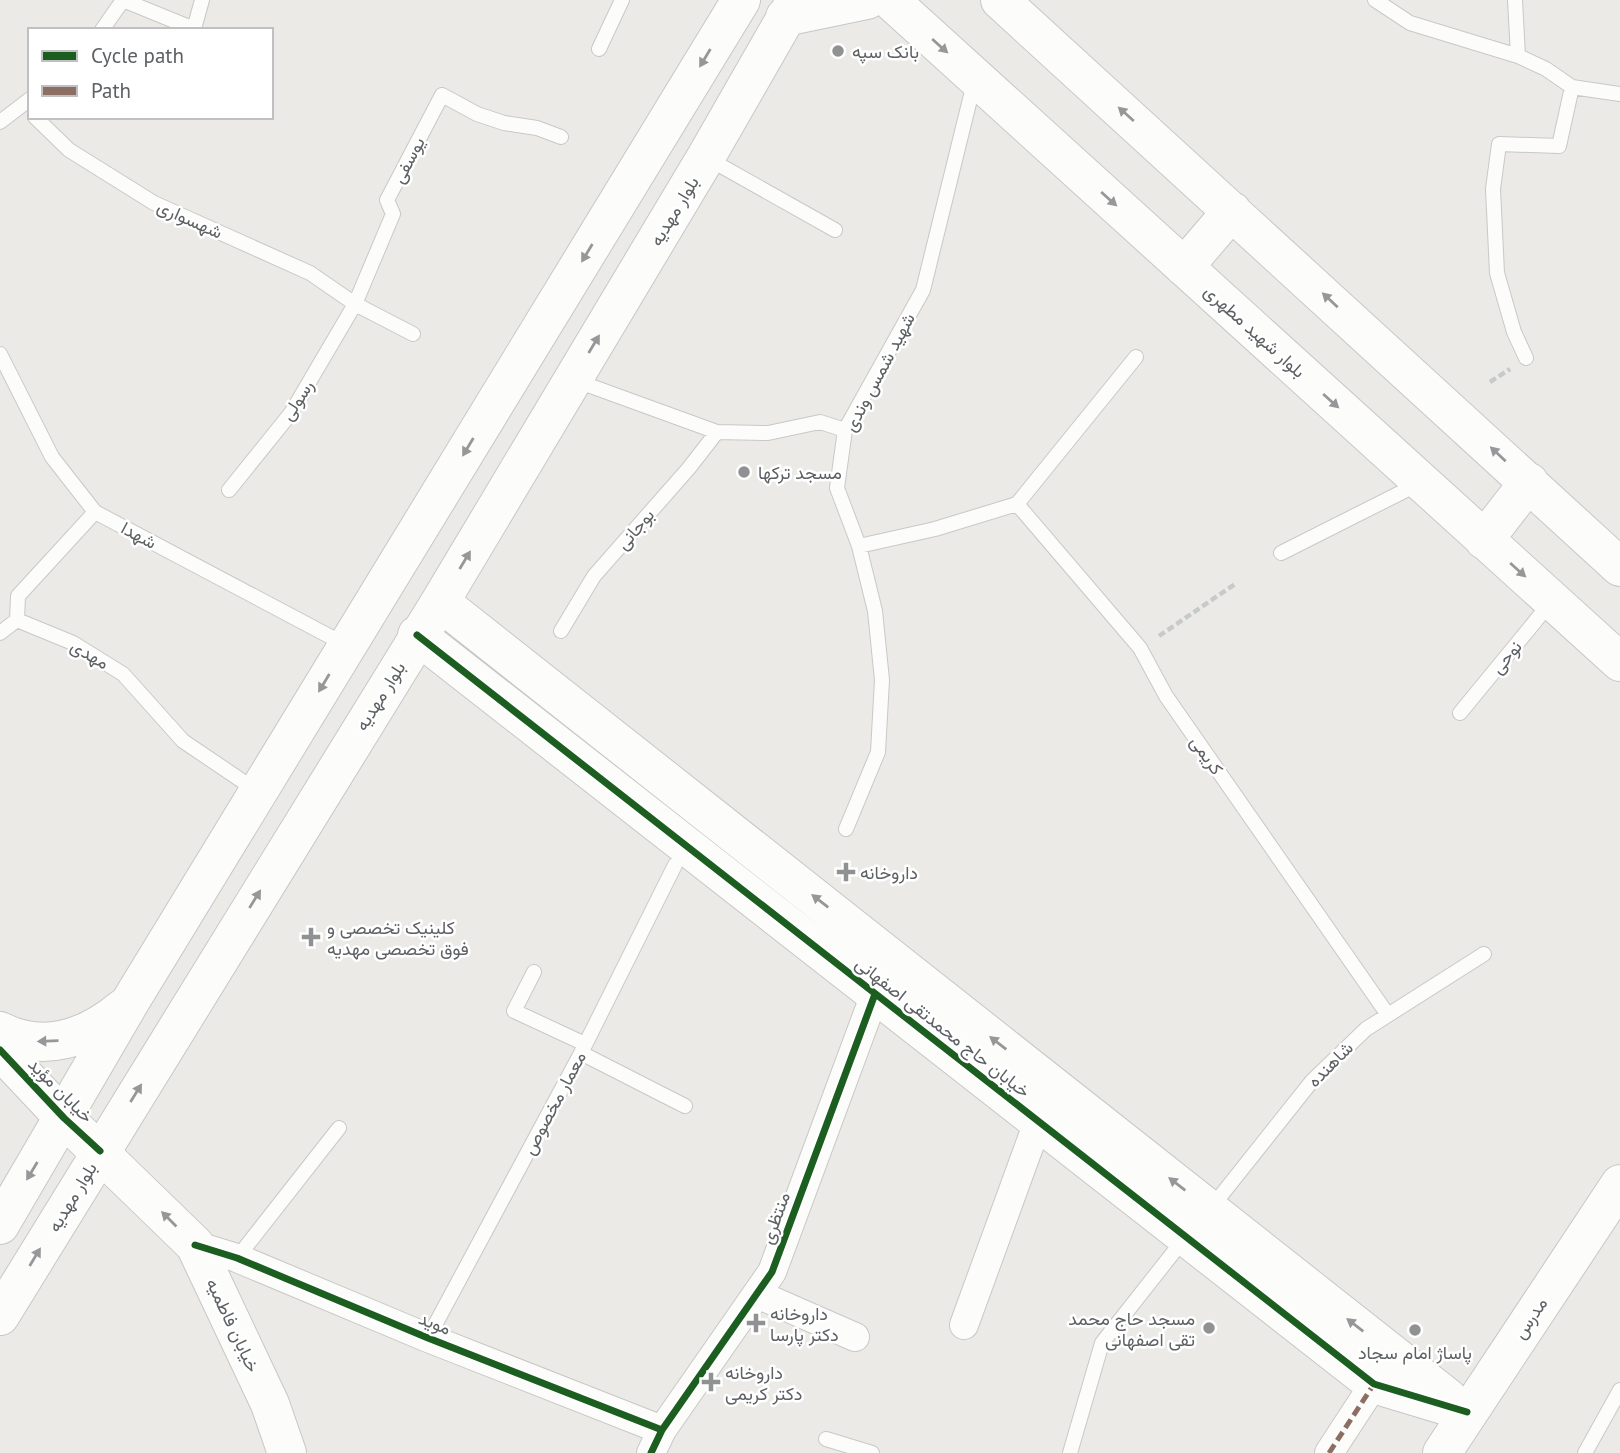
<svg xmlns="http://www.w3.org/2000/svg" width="1620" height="1453" font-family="'PT Sans',Vazirmatn,sans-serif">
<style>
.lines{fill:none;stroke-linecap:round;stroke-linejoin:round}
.lane-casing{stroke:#c9c8c7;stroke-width:16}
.street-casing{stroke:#c9c8c7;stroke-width:30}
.secondary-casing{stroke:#c6c7c7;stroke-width:40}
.path{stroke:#c6cac8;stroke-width:4.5;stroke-dasharray:7 3.5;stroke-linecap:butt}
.lane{stroke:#fcfcfb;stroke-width:14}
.street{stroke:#fcfcfb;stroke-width:28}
.secondary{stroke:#fcfcfb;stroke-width:38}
.quiet{stroke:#8d6e63;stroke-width:5;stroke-dasharray:10 5;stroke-linecap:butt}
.cycleway-casing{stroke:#fff;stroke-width:11}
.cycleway{stroke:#1b5e20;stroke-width:7}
.oneway{fill:#959799}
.poi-dot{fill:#8f9192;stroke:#fff;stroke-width:2.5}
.labels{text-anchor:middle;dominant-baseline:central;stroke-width:5;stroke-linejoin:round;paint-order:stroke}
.poi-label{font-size:18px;fill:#5d6164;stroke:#fff;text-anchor:start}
.street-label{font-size:18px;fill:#5d6164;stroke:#fff}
</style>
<rect width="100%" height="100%" fill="#eceae7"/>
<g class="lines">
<defs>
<path id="lane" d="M 1375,0 L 1410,23 L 1518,56
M 1515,0 L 1518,56 L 1546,69 L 1572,87
M 102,30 L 123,0 L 194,29 L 202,0
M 599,49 L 622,0
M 35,117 L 69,150 L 154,203 L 310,273 L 355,304 L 413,334
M 0,122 L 30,99
M 707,158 L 835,230
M 0,354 L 52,457 L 95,512 L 346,645
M 1526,358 L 1514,332 L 1497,273 L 1493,189 L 1499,144 L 1559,146 L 1572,87 L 1620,94
M 574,380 L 717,432 L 768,433 L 820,422 L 845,430
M 229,490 L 291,413 L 355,304 L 393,214 L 387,200 L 442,95 L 477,114 L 504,123 L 537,128 L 561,137
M 1017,504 L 1140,648 L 1166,696 L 1388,1015
M 95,512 L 18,596 L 17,620 L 73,643 L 123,674 L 183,741 L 257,791
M 859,546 L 935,529 L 1017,504 L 1136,357
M 1281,553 L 1420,483
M 561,631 L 594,576 L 689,468 L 717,432
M 0,633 L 17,620
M 1460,713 L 1551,602
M 846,829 L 878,752 L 882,680 L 875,611 L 859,546 L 837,488 L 845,430 L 923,290 L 974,83
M 534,972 L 514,1011 L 585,1044
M 581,1053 L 685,1106
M 1211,1208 L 1312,1081 L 1366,1029 L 1484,954
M 237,1258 L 339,1128
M 428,1338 L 581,1053 L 675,865
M 826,1439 L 872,1453
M 1070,1453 L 1102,1343 L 1184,1239
M 1585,1453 L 1620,1390"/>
<path id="street" d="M 195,1245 L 237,1258 L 428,1338 L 662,1430
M 757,1294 L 855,1337
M 964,1325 L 1038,1122
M 651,1453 L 662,1430 L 772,1272 L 875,994
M 1329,1453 L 1374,1384"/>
<path id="secondary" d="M 890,0 L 1620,662
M 1000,0 L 1620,567
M 785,17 L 867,0
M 1184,267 L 1232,211
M 1484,540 L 1529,482
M 440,602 L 1448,1398
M 417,635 L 1374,1384 L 1467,1412
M 0,1031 C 45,1054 87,1038 123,1008
M 0,1050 L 64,1118 L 195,1245 L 270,1404 L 287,1453
M 0,1225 L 130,1002 L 741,0
M 0,1316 L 440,602 L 706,157 L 796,0
M 1442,1453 L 1620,1184"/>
</defs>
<use href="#lane" class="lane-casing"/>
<use href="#street" class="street-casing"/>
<use href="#secondary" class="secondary-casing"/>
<path class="path" d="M 1490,382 L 1510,369
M 1159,636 L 1235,584"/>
<use href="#lane" class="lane"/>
<use href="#street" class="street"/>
<use href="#secondary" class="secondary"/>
<path class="quiet" d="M 1329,1453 L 1374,1384"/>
<defs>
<path id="cycleway" d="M 417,635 L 1374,1384 L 1467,1412
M 0,1050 L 64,1118 L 100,1151
M 195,1245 L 237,1258 L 428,1338 L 662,1430
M 651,1453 L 662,1430 L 772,1272 L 875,994"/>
</defs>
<use href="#cycleway" class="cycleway-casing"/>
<use href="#cycleway" class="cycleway"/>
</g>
<defs><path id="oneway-solid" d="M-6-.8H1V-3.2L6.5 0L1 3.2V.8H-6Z" transform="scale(1.75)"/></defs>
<g class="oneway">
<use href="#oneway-solid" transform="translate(940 46) rotate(42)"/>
<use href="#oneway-solid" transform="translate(705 58) rotate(121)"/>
<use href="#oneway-solid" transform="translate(1126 114) rotate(-138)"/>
<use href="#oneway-solid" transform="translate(1109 199) rotate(42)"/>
<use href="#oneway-solid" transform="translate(587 253) rotate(121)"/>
<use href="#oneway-solid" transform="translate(1330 300) rotate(-137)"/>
<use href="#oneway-solid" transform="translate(594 344) rotate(-59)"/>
<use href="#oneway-solid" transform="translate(1331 401) rotate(42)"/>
<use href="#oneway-solid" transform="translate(468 447) rotate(121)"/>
<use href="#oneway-solid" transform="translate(1498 454) rotate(-137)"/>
<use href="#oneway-solid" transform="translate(465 560) rotate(-59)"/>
<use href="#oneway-solid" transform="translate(1518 570) rotate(42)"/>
<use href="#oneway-solid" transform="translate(324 683) rotate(121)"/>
<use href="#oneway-solid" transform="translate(255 899) rotate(-58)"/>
<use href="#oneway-solid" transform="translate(820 901) rotate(-142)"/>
<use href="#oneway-solid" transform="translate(48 1041) rotate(178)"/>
<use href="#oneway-solid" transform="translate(998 1043) rotate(-142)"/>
<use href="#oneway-solid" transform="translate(136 1093) rotate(-58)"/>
<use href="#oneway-solid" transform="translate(32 1171) rotate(121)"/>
<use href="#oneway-solid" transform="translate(1177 1184) rotate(-142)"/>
<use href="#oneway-solid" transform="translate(169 1219) rotate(-135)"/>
<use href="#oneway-solid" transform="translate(35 1257) rotate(-59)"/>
<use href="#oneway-solid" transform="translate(1355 1325) rotate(-142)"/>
</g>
<g class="poi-dot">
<circle cx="838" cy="51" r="7"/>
<circle cx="744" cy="472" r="7"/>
<path d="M842.5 861.5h7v7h7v7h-7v7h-7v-7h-7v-7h7z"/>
<path d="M307.5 926.5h7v7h7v7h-7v7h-7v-7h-7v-7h7z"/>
<path d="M752.5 1312.5h7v7h7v7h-7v7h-7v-7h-7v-7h7z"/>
<circle cx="1209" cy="1328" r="7"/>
<circle cx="1415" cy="1330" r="7"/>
<path d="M707.5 1371.5h7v7h7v7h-7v7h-7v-7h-7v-7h7z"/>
</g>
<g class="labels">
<g class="poi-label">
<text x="852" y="51">بانک سپه</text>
<text x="758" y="472">مسجد ترکها</text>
<text x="860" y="872">داروخانه</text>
<text x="327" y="927">کلینیک تخصصی و<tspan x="327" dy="21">فوق تخصصی مهدیه</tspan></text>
<text x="770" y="1313">داروخانه<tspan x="770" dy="21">دکتر پارسا</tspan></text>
<text x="1195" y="1318" text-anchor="end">مسجد حاج محمد<tspan x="1195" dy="21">تقی اصفهانی</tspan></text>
<text x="1415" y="1352" text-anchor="middle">پاساژ امام سجاد</text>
<text x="725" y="1372">داروخانه<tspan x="725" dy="21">دکتر کریمی</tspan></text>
</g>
<g class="street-label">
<text transform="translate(408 160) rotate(-62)">یوسفی</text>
<text transform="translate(674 211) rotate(-59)">بلوار مهدیه</text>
<text transform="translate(190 219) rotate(24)">شهسواری</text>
<text transform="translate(1255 331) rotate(42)">بلوار شهید مطهری</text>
<text transform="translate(879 372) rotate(-62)">شهید شمس وندی</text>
<text transform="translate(297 400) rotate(-57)">رسولی</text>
<text transform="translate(635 529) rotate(-49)">بوجانی</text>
<text transform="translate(139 535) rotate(28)">شهدا</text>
<text transform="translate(90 654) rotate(30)">مهدی</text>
<text transform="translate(1506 657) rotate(-50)">نوحی</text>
<text transform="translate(380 696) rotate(-58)">بلوار مهدیه</text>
<text transform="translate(1207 755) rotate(55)">کریمی</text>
<text transform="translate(943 1027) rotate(38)">خیابان حاج محمدتقی اصفهانی</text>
<text transform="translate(1330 1064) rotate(-45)">شاهنده</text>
<text transform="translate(61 1090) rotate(45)">خیابان مؤید</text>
<text transform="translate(554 1103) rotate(-62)">معمار مخصوص</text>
<text transform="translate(72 1197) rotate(-59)">بلوار مهدیه</text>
<text transform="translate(775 1218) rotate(-70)">منتظری</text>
<text transform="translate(1530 1318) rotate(-56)">مدرس</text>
<text transform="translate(435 1323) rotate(22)">موید</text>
<text transform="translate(233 1325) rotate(65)">خیابان فاطمیه</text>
</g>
</g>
<rect x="28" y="28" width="245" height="91" fill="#ffffff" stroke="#bec0c1" stroke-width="2"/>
<rect x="42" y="51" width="35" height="10" fill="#1b5e20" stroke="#bec0c1" stroke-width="2"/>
<text x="91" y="63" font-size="21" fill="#5d6164">Cycle path</text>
<rect x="42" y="86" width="35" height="10" fill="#8d6e63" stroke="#bec0c1" stroke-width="2"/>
<text x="91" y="98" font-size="21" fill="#5d6164">Path</text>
</svg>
